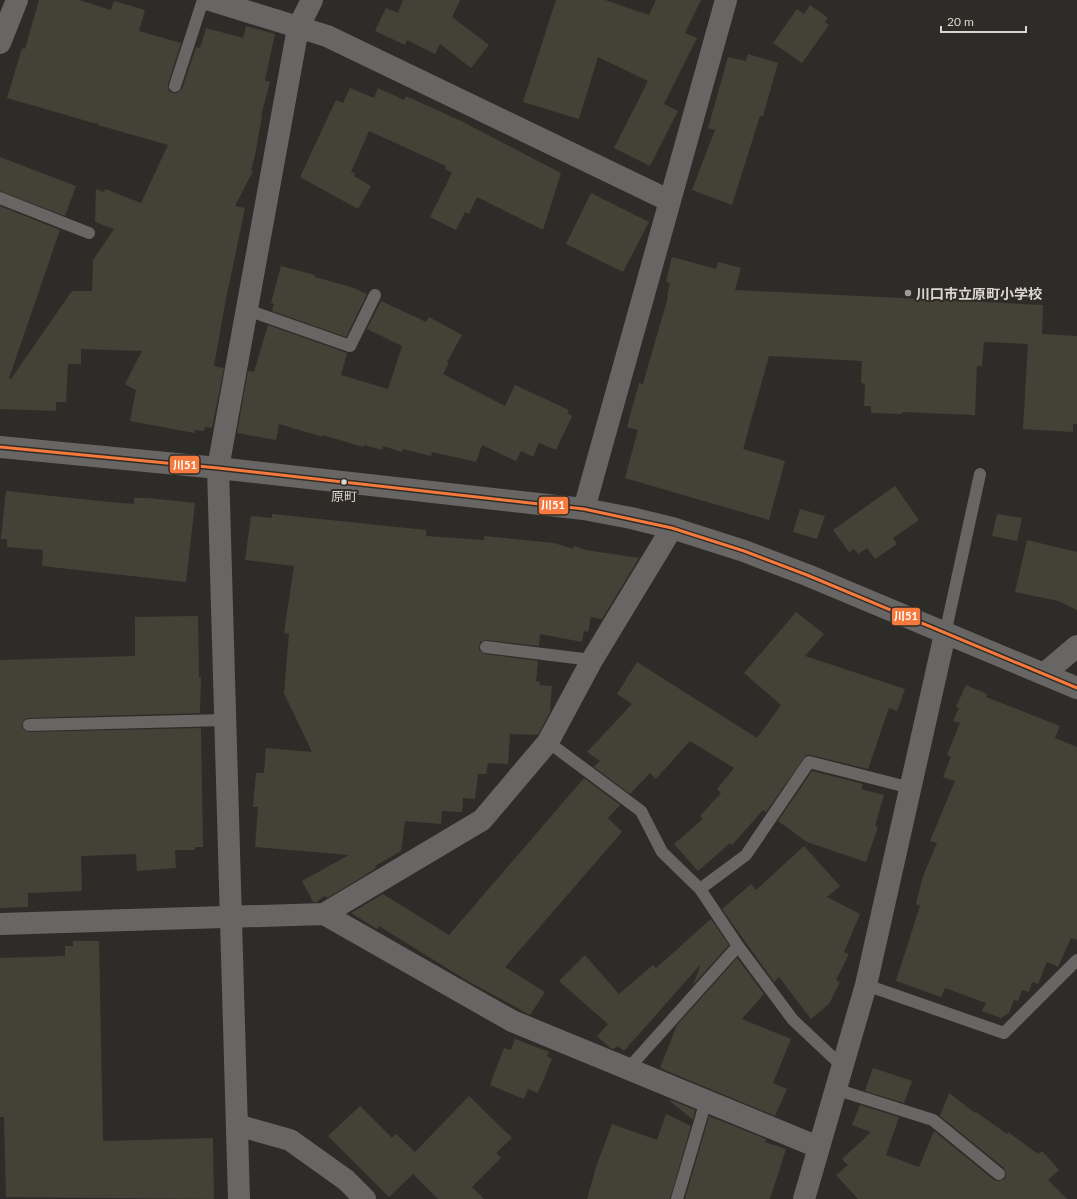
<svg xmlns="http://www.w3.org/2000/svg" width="1077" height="1199" font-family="Lato,'Noto Sans JP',sans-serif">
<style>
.building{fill:#444236}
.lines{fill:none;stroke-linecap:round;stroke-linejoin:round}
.service{stroke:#686664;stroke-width:12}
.minor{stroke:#686664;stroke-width:22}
.tertiary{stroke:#686664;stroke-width:22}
.bus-1-casing{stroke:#312c26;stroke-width:6}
.bus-1{stroke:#f6793e;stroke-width:3}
.poi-dot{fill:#9e9b98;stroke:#312c26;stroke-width:1.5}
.bus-dot{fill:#dad7d3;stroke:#312c26;stroke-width:1.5}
.labels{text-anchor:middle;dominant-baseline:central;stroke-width:4;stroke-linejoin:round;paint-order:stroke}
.bus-label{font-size:13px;fill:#dad7d3;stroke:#312c26}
.poi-label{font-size:14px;font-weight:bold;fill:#dad7d3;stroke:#312c26;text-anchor:start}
.line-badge{stroke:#312c26;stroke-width:1.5}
.badge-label{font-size:11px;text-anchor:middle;font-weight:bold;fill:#fff}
</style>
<rect width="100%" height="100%" fill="#2e2c29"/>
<path class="building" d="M 39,0 L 79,0 L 111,10 L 114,1 L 145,10 L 139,31 L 181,43 L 168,84 L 169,91 L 173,93 L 177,93 L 182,89 L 196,47 L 200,48 L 206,28 L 243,38 L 246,26 L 275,34 L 265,80 L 270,82 L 261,116 L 262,116 L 255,155 L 251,170 L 253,171 L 235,206 L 245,208 L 225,304 L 214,366 L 224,368 L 212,428 L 205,427 L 204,431 L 195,430 L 194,433 L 130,421 L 136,390 L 125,384 L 142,351 L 81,349 L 81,364 L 68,364 L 66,402 L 56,402 L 56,411 L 0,409 L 0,206 L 60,230 L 9,378 L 11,379 L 72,291 L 92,291 L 93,260 L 114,229 L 95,222 L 96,189 L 104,192 L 105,189 L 141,203 L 168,145 L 98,125 L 98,120 L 97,124 L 7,98 L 22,48 L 25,49 Z
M 403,0 L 460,0 L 452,17 L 489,45 L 471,68 L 440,44 L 435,54 L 407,40 L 405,45 L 375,31 L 386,8 L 398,13 Z
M 556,0 L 605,0 L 649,15 L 656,0 L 701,0 L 685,33 L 697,38 L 664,104 L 678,111 L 650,166 L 614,148 L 648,81 L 598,57 L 579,119 L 523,102 Z
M 810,5 L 828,18 L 825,22 L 829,25 L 802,63 L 773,43 L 797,9 L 804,14 Z
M 748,54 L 778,63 L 763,116 L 760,116 L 732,205 L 692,190 L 715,130 L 708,128 L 728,57 L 746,61 Z
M 350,88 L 374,98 L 378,88 L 404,100 L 406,96 L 461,121 L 561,173 L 543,230 L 477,197 L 469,214 L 465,212 L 456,230 L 430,217 L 452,173 L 445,169 L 446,166 L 369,131 L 351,172 L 355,173 L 354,176 L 371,186 L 358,209 L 300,177 L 336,100 L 343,103 Z
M 0,157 L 76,186 L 65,216 L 0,191 Z
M 591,193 L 649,222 L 623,272 L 566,244 Z
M 672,257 L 716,269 L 718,262 L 741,268 L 735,290 L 1043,305 L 1042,334 L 1077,336 L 1077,424 L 1073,424 L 1073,432 L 1023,429 L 1028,344 L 984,342 L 982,366 L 977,366 L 975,415 L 902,412 L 902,414 L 871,413 L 871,406 L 864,406 L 865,384 L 861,383 L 862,361 L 769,356 L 743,449 L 785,461 L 769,520 L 625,478 L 638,430 L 627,427 L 639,383 L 643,384 L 668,297 L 667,296 L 670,283 L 666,282 Z
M 281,266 L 315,275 L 315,277 L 354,288 L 367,294 L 346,337 L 272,311 L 274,304 L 271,303 Z
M 381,301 L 426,322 L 429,317 L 462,335 L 447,362 L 449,363 L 443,374 L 505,406 L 515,385 L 569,410 L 567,413 L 572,416 L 556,450 L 539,443 L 533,457 L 521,451 L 516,461 L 482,445 L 476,462 L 432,452 L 431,456 L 403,449 L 402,452 L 383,446 L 382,450 L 364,445 L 363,447 L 323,435 L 323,437 L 279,424 L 276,440 L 237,433 L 248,371 L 254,372 L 268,325 L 347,353 L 341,375 L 388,389 L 402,346 L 367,329 Z
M 895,486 L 919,520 L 893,538 L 897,544 L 875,559 L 867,548 L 858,554 L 854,549 L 849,552 L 833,530 Z
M 6,491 L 109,502 L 134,504 L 134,498 L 148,498 L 195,503 L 186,582 L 42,566 L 43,550 L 7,547 L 7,539 L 1,539 Z
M 800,509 L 825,516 L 817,539 L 793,532 Z
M 272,514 L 426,530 L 426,536 L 484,540 L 484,536 L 554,543 L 573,549 L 574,546 L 586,550 L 639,558 L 602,619 L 591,617 L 588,632 L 584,631 L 582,642 L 540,634 L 539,646 L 487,640 L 480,642 L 479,650 L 485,654 L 538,661 L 536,681 L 540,682 L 539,685 L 552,686 L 550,712 L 538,735 L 510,734 L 508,764 L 488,763 L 486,774 L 478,774 L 475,799 L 463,798 L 462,812 L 442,811 L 441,824 L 405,821 L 401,851 L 375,866 L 376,868 L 359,879 L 327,898 L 325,896 L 316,902 L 313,902 L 302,881 L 349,855 L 255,847 L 258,807 L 253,807 L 256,773 L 264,773 L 266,748 L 312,752 L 284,693 L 289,634 L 284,633 L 294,566 L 245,560 L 251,516 L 272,518 Z
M 997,514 L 1022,518 L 1017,541 L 992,536 Z
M 1027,540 L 1077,552 L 1077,610 L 1058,601 L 1015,592 Z
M 796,612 L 824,634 L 805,656 L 905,689 L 897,711 L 889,708 L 868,769 L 811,755 L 806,755 L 766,812 L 763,810 L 732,845 L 730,843 L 698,871 L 674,844 L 703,819 L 700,816 L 721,793 L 717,789 L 734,768 L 690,741 L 656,779 L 650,773 L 630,794 L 594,767 L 600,761 L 587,752 L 632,704 L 617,694 L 637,662 L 757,738 L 781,705 L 744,673 Z
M 198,616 L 199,678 L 201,677 L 200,713 L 29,718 L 25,719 L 22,725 L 23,729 L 29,732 L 201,728 L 203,847 L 195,847 L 195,850 L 175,850 L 176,868 L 137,871 L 136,854 L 81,856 L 82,891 L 28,893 L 28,907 L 0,908 L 0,660 L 135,656 L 135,617 Z
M 966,685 L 987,694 L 986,697 L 1060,726 L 1055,738 L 1077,747 L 1077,940 L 1071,938 L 1058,967 L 1047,962 L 1038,984 L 1032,982 L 1029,992 L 1022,990 L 1018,1001 L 1014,1000 L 1009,1013 L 1001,1018 L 982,1011 L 986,1003 L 945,988 L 941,997 L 896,981 L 920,906 L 916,904 L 923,876 L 937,843 L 930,841 L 955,781 L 943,777 L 951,757 L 947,755 L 960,723 L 953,721 L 959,708 L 956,707 Z
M 812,771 L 863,784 L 861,789 L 884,795 L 875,826 L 878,827 L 866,862 L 807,842 L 778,821 Z
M 584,778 L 620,805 L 608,818 L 622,832 L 505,967 L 545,992 L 530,1015 L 466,980 L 379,926 L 377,929 L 351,913 L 383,894 L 449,935 Z
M 804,846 L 840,886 L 827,897 L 860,914 L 844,952 L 849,954 L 836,980 L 840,982 L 829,1004 L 811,1019 L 779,977 L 774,982 L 722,909 L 751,884 L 756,890 Z
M 711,919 L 729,945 L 693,985 L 701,964 L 624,1051 L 618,1046 L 614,1049 L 610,1048 L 597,1036 L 608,1024 L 559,981 L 585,955 L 619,994 L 653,965 L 656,968 Z
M 73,941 L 99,941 L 103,1141 L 213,1138 L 214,1199 L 6,1197 L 4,1117 L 0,1117 L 0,958 L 65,956 L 65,946 L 73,946 Z
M 737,958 L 764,994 L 742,1019 L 791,1039 L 773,1083 L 787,1089 L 775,1116 L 660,1068 L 677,1025 Z
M 515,1039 L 549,1052 L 547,1056 L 552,1059 L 538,1093 L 528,1089 L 524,1099 L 490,1085 L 504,1048 L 511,1050 Z
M 873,1068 L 912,1081 L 904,1103 L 865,1091 Z
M 949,1093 L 975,1113 L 976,1112 L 1007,1134 L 1008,1132 L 1038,1154 L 1042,1151 L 1059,1170 L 1048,1180 L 1067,1199 L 858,1199 L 836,1175 L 848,1165 L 842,1159 L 871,1132 L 852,1125 L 860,1105 L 899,1117 L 886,1155 L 919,1167 L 934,1131 L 994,1180 L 998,1181 L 1005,1179 L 1006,1175 L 1004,1168 L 940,1116 Z
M 469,1096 L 512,1138 L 496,1153 L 501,1158 L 472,1187 L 484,1199 L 438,1199 L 413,1174 L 389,1197 L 328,1136 L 360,1106 L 392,1138 L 396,1134 L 415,1152 Z
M 671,1100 L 695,1110 L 693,1120 L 670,1101 Z
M 666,1114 L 691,1126 L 670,1199 L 587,1199 L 596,1167 L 612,1124 L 657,1140 Z
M 709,1116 L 766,1139 L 765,1142 L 786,1149 L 770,1199 L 685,1199 Z"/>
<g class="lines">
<path class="service" d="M 175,86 L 203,0
M 0,198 L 89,233
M 247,310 L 350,346 L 375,295
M 945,634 L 980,474
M 486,647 L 592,660
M 29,725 L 225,720
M 548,742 L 641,811 L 662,852 L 700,889 L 738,946 L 793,1020 L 842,1066
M 700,889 L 746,855 L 809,762 L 911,788
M 866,985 L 1004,1033 L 1077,960
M 627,1070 L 738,946
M 835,1089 L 933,1120 L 999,1174
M 677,1199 L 706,1101"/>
<path class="minor" d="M 210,0 L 327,36 L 670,201
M 0,43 L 17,0
M 218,468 L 298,28 L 312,0
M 584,509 L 726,0
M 324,914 L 512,1021 L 818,1147
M 0,924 L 324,914 L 482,820 L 548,742 L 592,660 L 672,528
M 237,1125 L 290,1140 L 346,1180 L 365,1199"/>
<path class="tertiary" d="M 0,447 L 218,468 L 584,509 L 631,518 L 672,528 L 744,551 L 807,575 L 1077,688
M 218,468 L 239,1199
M 1044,674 L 1077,646
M 804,1199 L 866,985 L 945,634"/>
<defs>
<path id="bus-1" d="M 0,447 L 218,468 L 584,509 L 672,528 L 744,551 L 807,575 L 1077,688"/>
</defs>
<use href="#bus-1" class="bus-1-casing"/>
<use href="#bus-1" class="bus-1"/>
</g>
<circle class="poi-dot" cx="908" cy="293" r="4"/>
<circle class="bus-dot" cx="344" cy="482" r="3.5"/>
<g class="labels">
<g class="bus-label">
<text x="344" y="496">原町</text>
</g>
<g class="poi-label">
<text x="916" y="293">川口市立原町小学校</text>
</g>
</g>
<g class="line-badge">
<rect x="169" y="455" width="31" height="19" rx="4" fill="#f6793e"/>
<rect x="538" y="496" width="31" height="19" rx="4" fill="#f6793e"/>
<rect x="891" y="607" width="30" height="19" rx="4" fill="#f6793e"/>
</g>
<g class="badge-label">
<text x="185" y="469">川51</text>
<text x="553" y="509">川51</text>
<text x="906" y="620">川51</text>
</g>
<path d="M941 26v6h85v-6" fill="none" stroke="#dad7d3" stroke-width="2"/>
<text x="947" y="26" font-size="12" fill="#dad7d3" stroke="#312c26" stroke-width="3" paint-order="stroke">20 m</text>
</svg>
